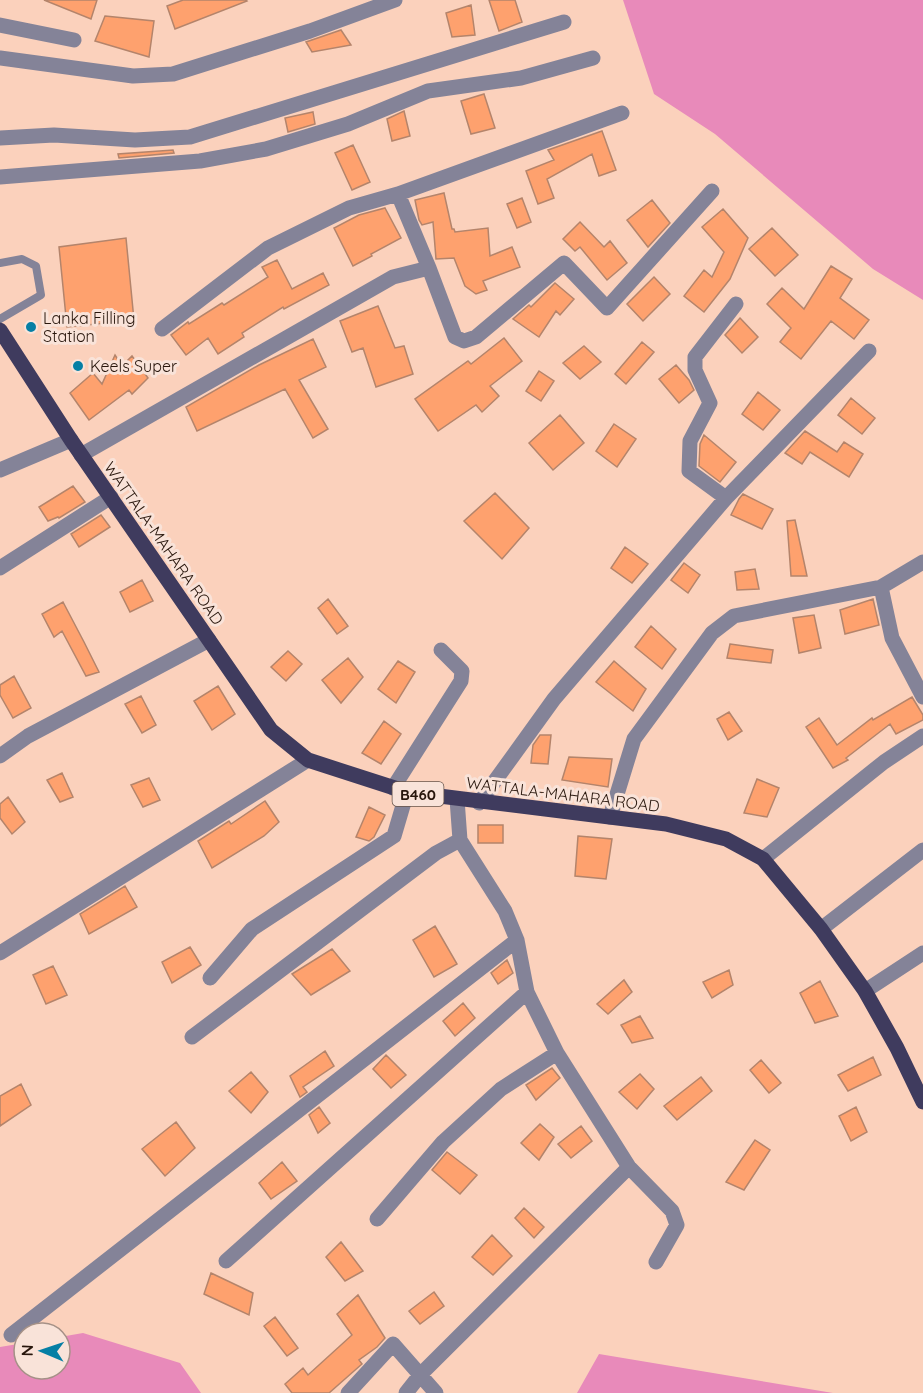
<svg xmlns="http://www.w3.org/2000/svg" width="923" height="1393" font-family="Quicksand,sans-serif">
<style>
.green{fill:#e88aba}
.building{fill:#fea16e;stroke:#b4846b;stroke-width:1.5}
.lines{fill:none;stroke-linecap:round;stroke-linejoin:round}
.service{stroke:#848398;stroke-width:8}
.minor{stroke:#848398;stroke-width:15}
.primary{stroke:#3f3b5e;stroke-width:15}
.poi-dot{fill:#057fa5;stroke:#f9e3d9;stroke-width:2}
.labels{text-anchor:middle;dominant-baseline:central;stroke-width:6;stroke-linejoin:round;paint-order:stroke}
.shield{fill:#f9e3d9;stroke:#67544a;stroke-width:1.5}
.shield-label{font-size:15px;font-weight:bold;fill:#28160c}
.poi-label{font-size:16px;fill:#28160c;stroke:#f9e3d9;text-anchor:start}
.street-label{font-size:16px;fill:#28160c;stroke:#f9e3d9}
</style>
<rect width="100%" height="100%" fill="#fbd1bc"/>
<path class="green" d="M 623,0 L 923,0 L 923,300 L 873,269 L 715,134 L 654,94 Z
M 83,1333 L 180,1363 L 201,1393 L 0,1393 L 0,1347 L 24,1343 L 24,1369 L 60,1369 L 60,1337 Z
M 599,1354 L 833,1393 L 577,1393 Z"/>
<path class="building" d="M 44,0 L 97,0 L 91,19 Z
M 183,0 L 246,0 L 247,1 L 175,29 L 167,6 Z
M 489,0 L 515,0 L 522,22 L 499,31 Z
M 471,5 L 475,35 L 452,37 L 446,13 Z
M 105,16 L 154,21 L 149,57 L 95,41 Z
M 341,30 L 351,45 L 312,52 L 306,42 Z
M 484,94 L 495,128 L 471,134 L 461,101 Z
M 404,111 L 410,136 L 392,141 L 387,119 Z
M 313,112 L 315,124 L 288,132 L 285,118 Z
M 602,131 L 616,170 L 599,176 L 592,154 L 547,179 L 554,198 L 538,204 L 526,171 L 554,160 L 548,150 Z
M 353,145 L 370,182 L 352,190 L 335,153 Z
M 173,150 L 174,153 L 119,158 L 118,154 Z
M 444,193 L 452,229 L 454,229 L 455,232 L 488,228 L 490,256 L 512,247 L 520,267 L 483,281 L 487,290 L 476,294 L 465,286 L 454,258 L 436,259 L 433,222 L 422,225 L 419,220 L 415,200 Z
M 522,198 L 531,222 L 517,228 L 507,204 Z
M 652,200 L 670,223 L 648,247 L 627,220 Z
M 385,208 L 401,238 L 371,254 L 372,256 L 353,266 L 334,228 L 359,215 Z
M 723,209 L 748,238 L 730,279 L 704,312 L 684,296 L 704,270 L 712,277 L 724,252 L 702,227 Z
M 580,222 L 604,247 L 610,241 L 627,263 L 607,280 L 580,247 L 575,251 L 563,239 Z
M 772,228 L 798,255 L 775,276 L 749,249 Z
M 126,238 L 134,320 L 67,327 L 59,247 Z
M 277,260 L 292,289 L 323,273 L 329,285 L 284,309 L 283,307 L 242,333 L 244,337 L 218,354 L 208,338 L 186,355 L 171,335 L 188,322 L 189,324 L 222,303 L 224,305 L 268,277 L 262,267 Z
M 831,266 L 852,279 L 840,298 L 869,320 L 854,339 L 831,321 L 801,359 L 780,342 L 791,328 L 767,304 L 782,288 L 804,309 Z
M 654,277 L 670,294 L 643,321 L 627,304 Z
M 555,283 L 574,299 L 560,315 L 556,311 L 539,337 L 513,319 L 529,305 L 531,307 Z
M 378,306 L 395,348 L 404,346 L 413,374 L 376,387 L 363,348 L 352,352 L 340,321 Z
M 740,318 L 758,337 L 742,353 L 725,335 Z
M 504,338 L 522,361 L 490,386 L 499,396 L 482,412 L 476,405 L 438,431 L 415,399 L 468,361 L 471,364 Z
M 313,339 L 326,367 L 299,380 L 328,429 L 313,438 L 285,389 L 197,431 L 186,407 L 259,365 Z
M 642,342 L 654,352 L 626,384 L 615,374 Z
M 584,346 L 601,362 L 580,379 L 563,363 Z
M 115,355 L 122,366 L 132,356 L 148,378 L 132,394 L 129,390 L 89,420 L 70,393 L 93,373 L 102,384 Z
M 676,365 L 689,380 L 694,390 L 679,403 L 659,379 Z
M 539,371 L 554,381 L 541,401 L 526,391 Z
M 758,392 L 780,410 L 763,430 L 742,414 Z
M 851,398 L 875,418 L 862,434 L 838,415 Z
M 560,415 L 584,443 L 553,470 L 529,443 Z
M 614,424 L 636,439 L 617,467 L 596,451 Z
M 805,431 L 837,452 L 844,442 L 863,454 L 849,477 L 810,452 L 802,464 L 785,453 Z
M 704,435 L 736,462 L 720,482 L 699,466 L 700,444 Z
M 73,486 L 85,502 L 59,518 L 58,517 L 48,521 L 39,507 Z
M 495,493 L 529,528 L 502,559 L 464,521 Z
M 743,494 L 773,509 L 762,529 L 731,515 L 739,499 Z
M 101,515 L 110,527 L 79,547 L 71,534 Z
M 795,520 L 807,576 L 791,576 L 787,521 Z
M 625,547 L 648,564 L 632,583 L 611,568 Z
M 684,563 L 700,575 L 688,593 L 671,580 Z
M 755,569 L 759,589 L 737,590 L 735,572 Z
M 142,580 L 153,601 L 130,612 L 120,592 Z
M 328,599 L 348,626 L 337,634 L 318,608 Z
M 873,599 L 879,625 L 845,634 L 840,610 Z
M 63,602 L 84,642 L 99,672 L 86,676 L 62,631 L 54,637 L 42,614 Z
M 814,615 L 821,648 L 799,653 L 793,618 Z
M 651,626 L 676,649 L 662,669 L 635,647 Z
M 730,644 L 773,650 L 771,663 L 727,658 Z
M 288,651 L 302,664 L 286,681 L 271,667 Z
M 348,658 L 363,677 L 341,703 L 322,680 Z
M 398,661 L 415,672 L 396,703 L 378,689 Z
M 614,661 L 646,689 L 633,711 L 596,682 Z
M 14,676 L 31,708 L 13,718 L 0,695 L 0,685 Z
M 218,686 L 235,714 L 212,730 L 194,701 Z
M 141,696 L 156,725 L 142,733 L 125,704 Z
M 912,697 L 923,715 L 923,720 L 896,734 L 890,724 L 846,758 L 848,760 L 833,768 L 806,727 L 819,718 L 837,745 L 872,718 L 873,720 Z
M 729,712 L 742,731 L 728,740 L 717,719 Z
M 384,721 L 401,734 L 381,764 L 362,753 Z
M 540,735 L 551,735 L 548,764 L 531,763 L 533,745 Z
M 569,757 L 612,759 L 608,787 L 562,780 Z
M 62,773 L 73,797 L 60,802 L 47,780 Z
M 149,778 L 160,800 L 143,807 L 131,785 Z
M 757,779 L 779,788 L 767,817 L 744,813 Z
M 8,797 L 25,822 L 12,834 L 0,818 L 0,804 Z
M 265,801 L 279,822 L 264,836 L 212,868 L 198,841 L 229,821 L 231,824 Z
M 369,807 L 385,815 L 374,837 L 369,841 L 356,837 Z
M 478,825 L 503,825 L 503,843 L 478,843 Z
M 578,836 L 612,839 L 606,879 L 575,876 Z
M 125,886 L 137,907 L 89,934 L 80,914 Z
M 435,926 L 457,964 L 434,977 L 413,940 Z
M 190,947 L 201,965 L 172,983 L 162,962 Z
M 332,949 L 350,971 L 311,995 L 292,974 Z
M 507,960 L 513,973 L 498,984 L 491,973 Z
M 53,966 L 67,995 L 46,1004 L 33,975 Z
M 729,970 L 733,985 L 712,998 L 703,982 Z
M 624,980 L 632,992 L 608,1014 L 597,1004 Z
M 820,981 L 838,1016 L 815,1023 L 800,993 Z
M 463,1003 L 475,1018 L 455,1036 L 443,1021 Z
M 640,1016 L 653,1038 L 632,1043 L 621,1025 Z
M 325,1051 L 334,1066 L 303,1087 L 307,1092 L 300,1097 L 290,1076 Z
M 386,1055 L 406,1075 L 391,1088 L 373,1069 Z
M 873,1057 L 881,1075 L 848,1091 L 838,1075 Z
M 761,1060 L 781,1083 L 769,1093 L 750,1070 Z
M 552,1068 L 560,1078 L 536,1100 L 526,1085 Z
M 251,1072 L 268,1092 L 251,1113 L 229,1091 Z
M 640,1074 L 654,1089 L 637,1109 L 619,1092 Z
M 701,1077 L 712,1091 L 677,1120 L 664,1106 Z
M 21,1084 L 31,1105 L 0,1126 L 0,1096 Z
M 319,1107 L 330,1123 L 318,1133 L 309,1115 Z
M 856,1107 L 867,1132 L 851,1141 L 839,1116 Z
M 176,1122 L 195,1148 L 165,1176 L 142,1149 Z
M 540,1124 L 554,1137 L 539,1160 L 521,1143 Z
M 581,1126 L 592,1141 L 571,1158 L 558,1144 Z
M 755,1140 L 770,1150 L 744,1190 L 726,1182 Z
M 447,1152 L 477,1175 L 460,1194 L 432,1170 Z
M 282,1162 L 297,1181 L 271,1199 L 259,1183 Z
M 524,1208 L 544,1227 L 534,1238 L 515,1218 Z
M 492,1235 L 512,1256 L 493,1275 L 472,1257 Z
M 341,1242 L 363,1271 L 345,1281 L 326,1257 Z
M 211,1273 L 253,1293 L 249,1315 L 204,1294 Z
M 434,1292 L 444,1306 L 420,1324 L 409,1311 Z
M 358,1295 L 385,1338 L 377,1347 L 359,1360 L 362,1364 L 329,1393 L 292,1393 L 285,1384 L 303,1368 L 308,1375 L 352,1335 L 337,1314 Z
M 275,1317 L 298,1348 L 287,1356 L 264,1326 Z"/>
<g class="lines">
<path class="service" d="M 0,263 L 22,259 L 36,266 L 41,295 L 0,319"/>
<path class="minor" d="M 0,25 L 74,40
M 0,58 L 133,76 L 173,74 L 310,31 L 395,0
M 0,138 L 54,135 L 135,140 L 190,137 L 564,22
M 0,177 L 200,161 L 266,149 L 348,124 L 428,91 L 521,78 L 593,58
M 429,268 L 455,337 L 464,341 L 476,337 L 564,263 L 607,308 L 712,191
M 162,329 L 268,248 L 349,208 L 398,194
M 81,455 L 393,277 L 429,268 L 398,194 L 622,113
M 0,470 L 71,440
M 726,498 L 689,471 L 690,441 L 710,403 L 695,370 L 695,357 L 736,304
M 0,568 L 111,497
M 881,587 L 892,638 L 923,697
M 0,756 L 28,736 L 209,640
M 393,788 L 461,681 L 462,671 L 441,650
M 457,799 L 460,840 L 505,911 L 517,940 L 527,992 L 557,1053 L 629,1167 L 672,1211 L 677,1225 L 656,1262
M 479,803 L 554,699 L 726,498 L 869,351
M 610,817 L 634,739 L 712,633 L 734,616 L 881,587 L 923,562
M 763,859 L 884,762 L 923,736
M 821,929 L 923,850
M 0,953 L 308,760
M 210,978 L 252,929 L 394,836 L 407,792
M 865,991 L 923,953
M 192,1037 L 436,853 L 460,840
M 377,1219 L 443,1142 L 501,1089 L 557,1053
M 226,1261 L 527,992
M 11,1335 L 517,940
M 348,1393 L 393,1344 L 436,1393
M 406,1393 L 421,1374 L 629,1167"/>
<path class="primary" d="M 0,330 L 71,440 L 271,730 L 308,760 L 407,792 L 666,824 L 726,839 L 763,859 L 821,929 L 865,991 L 897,1048 L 923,1102"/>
</g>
<g class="poi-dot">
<circle cx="31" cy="327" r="6"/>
<circle cx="78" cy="366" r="6"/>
</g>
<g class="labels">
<rect class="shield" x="392.5" y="782" width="51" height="24" rx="4.5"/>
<g class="shield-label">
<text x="418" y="794">B460</text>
</g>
<g class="poi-label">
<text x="43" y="318">Lanka Filling<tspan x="43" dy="18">Station</tspan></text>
<text x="90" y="366">Keels Super</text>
</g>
<g class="street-label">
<text transform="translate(164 543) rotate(55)">WATTALA-MAHARA ROAD</text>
<text transform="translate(563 794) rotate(7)">WATTALA-MAHARA ROAD</text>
</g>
</g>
<g transform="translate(42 1351) rotate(272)"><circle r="28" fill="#f9e3d9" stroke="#a59187" stroke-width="1.5"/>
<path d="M0-4.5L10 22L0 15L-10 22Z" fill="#057fa5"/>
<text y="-9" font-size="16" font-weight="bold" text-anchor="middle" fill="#28160c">N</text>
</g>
</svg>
